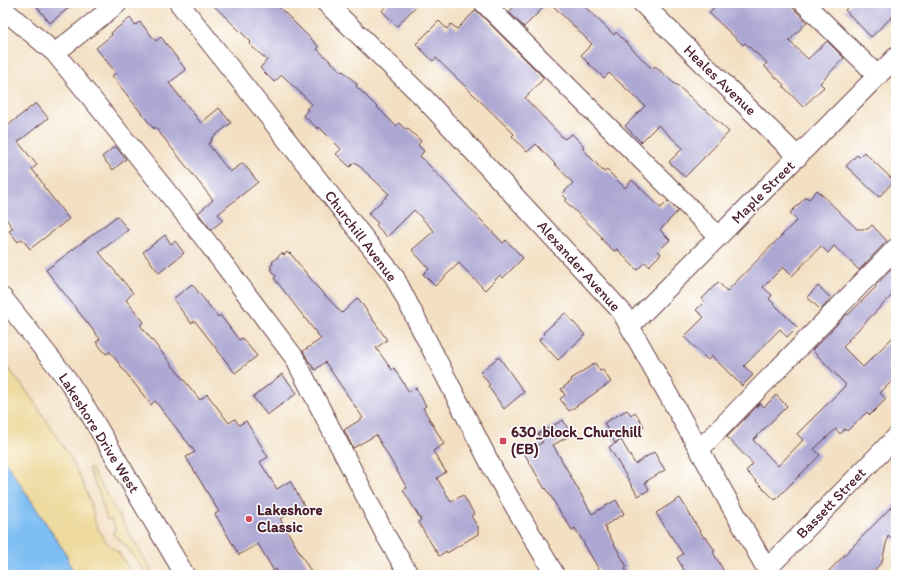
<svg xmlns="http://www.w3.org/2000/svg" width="899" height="578" font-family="Itim,sans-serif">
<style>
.sand{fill:#eeda9e;stroke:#9c7c64}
.water{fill:#7dbdf2;stroke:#646e8e}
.building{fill:#ada7d3}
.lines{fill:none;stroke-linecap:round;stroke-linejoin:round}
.minor-casing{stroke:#633c42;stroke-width:21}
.minor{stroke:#fff;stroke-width:19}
.poi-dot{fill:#d1495b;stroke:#fff;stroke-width:1.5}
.labels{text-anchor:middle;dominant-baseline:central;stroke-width:3;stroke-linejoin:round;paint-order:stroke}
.street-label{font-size:15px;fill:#4a1f2b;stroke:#fff}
.poi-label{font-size:15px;font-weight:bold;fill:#4a1f2b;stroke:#fff;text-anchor:start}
</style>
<rect width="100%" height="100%" fill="#fff"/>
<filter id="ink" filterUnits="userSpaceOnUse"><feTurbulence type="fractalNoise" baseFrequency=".025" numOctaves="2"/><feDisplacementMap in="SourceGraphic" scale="8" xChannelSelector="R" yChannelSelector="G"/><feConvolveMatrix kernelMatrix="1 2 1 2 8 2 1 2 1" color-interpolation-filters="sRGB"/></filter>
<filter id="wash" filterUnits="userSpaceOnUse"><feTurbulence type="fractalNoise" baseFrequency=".012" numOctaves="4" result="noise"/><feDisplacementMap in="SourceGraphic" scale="16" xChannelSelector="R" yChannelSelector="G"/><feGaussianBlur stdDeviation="0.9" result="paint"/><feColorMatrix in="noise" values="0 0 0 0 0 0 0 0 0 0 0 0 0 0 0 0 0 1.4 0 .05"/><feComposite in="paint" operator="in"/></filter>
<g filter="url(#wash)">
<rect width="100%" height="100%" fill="#f3e0c3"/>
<path class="sand" d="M 3,361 L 31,397 L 69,455 L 83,483 L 91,504 L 95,522 L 102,536 L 109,545 L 118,552 L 134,575 L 74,575 L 66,554 L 3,458 Z
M 91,468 L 151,570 L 154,575 L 147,575 L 127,547 L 112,533 L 116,530 L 111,519 L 107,520 L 98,490 L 88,469 Z"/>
<path class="water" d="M 3,458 L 66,554 L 74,575 L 3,575 Z"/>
<g id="blocks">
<path class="building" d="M 34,3 L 75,3 L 50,23 Z
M 211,3 L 275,3 L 319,47 L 317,49 L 342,72 L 343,71 L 357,84 L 356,86 L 396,126 L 399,123 L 406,130 L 407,128 L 421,141 L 418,145 L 424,151 L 420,156 L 503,243 L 506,240 L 523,258 L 503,278 L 500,275 L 485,290 L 459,263 L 435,286 L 423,274 L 429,269 L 412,250 L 434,231 L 414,210 L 387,237 L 376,225 L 378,223 L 368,214 L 389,194 L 355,162 L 350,167 L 336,154 L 341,149 L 319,127 L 318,129 L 303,115 L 308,110 L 306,109 L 312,104 L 282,75 L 274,82 L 260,68 L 267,60 L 249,44 L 251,42 L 241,32 Z
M 389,3 L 419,3 L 397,26 L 382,11 Z
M 517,3 L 548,3 L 524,27 L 509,12 Z
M 550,3 L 581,3 L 614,35 L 616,32 L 652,69 L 655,66 L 676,85 L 676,84 L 704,110 L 705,109 L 729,132 L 685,177 L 669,162 L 683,148 L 658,125 L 641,142 L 625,126 L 645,106 L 609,73 L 604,78 L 587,62 L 581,55 L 592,44 Z
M 718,3 L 788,3 L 807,22 L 789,41 L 808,59 L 827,41 L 844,58 L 820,83 L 824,87 L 803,107 L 783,86 L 784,85 L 764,66 L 767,63 L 745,43 L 743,45 L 709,13 Z
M 852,3 L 896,3 L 896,13 L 871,37 L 845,10 Z
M 476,10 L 544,78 L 525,98 L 564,139 L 572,134 L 584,146 L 582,148 L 604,172 L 607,170 L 625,188 L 632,180 L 661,208 L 668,201 L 678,211 L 660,230 L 670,240 L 658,251 L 661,254 L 649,266 L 645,262 L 637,270 L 617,249 L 614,251 L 601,239 L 603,238 L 565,201 L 567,199 L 562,194 L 573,183 L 536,144 L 527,152 L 512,136 L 514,134 L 436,58 L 433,61 L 416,44 L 439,21 L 447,29 L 451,24 L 457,29 Z
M 130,18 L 135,25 L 140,22 L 156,41 L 161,37 L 186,70 L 169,83 L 201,123 L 219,108 L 231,123 L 211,139 L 212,141 L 208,144 L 230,172 L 243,163 L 258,182 L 218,214 L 223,220 L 211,230 L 198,213 L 213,200 L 155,127 L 154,129 L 112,76 L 116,73 L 96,48 L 112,35 L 111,33 Z
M 36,103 L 48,118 L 18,142 L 37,165 L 32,169 L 44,185 L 43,186 L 69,219 L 30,249 L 22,239 L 18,242 L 9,231 L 13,228 L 3,215 L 3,123 L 6,127 Z
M 115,146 L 126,159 L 113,170 L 102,157 Z
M 864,152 L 894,181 L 879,197 L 846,166 L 857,155 L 859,157 Z
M 817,190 L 857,229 L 868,229 L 872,225 L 887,241 L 859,270 L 834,246 L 828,253 L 821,246 L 792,276 L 783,267 L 763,287 L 772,295 L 769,299 L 797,327 L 787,337 L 780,329 L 744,366 L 753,375 L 742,386 L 712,356 L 708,360 L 684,337 L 704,317 L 696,310 L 704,302 L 702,299 L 718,282 L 727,291 L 797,220 L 790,213 L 806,197 L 809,199 Z
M 117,216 L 128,230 L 99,252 L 133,293 L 126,300 L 144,322 L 140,325 L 200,400 L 207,394 L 229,423 L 235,419 L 239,425 L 246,421 L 268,457 L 260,462 L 277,489 L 290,481 L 304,505 L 280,519 L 313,575 L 279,575 L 276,569 L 274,571 L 258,544 L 239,555 L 215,514 L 219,512 L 186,457 L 195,452 L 155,401 L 151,405 L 110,352 L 106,354 L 96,342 L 100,339 L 46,270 Z
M 165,235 L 171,244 L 175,241 L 184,253 L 159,273 L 143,252 Z
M 287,252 L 289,254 L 290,253 L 318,288 L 342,313 L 358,298 L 387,340 L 376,348 L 392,370 L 394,368 L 409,392 L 416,388 L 426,406 L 423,408 L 444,444 L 433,451 L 446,472 L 437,478 L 451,502 L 463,495 L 474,514 L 471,516 L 478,527 L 478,534 L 447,553 L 446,551 L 439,556 L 418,522 L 421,520 L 403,490 L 407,488 L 376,435 L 353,448 L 344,430 L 363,418 L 325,362 L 315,370 L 308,360 L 303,351 L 321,339 L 274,278 L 276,276 L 270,269 L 272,268 L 270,266 L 273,264 L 272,262 L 282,253 L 284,255 Z
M 896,264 L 896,291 L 848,340 L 849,341 L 843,347 L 863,367 L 896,334 L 896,377 L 880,393 L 886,399 L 870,415 L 867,412 L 847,431 L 845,429 L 840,434 L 836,429 L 814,449 L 820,455 L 775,500 L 746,471 L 753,464 L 727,437 L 760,403 L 764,407 L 776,395 L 787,406 L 753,440 L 778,466 L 803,440 L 797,434 L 846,385 L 812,350 L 847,314 L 848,315 L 876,287 L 875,286 Z
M 192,284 L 218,317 L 220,315 L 239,340 L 242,338 L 257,356 L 235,373 L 195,321 L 191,323 L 173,299 Z
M 818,286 L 831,298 L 821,310 L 807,297 Z
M 565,313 L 585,335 L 558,360 L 539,340 L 544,335 L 543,333 Z
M 499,357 L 524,392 L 504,409 L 488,386 L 490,385 L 480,372 Z
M 595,363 L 600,371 L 603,370 L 611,382 L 569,411 L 560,399 L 565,395 L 561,389 L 572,381 L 571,379 Z
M 282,374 L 297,393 L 267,415 L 253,397 Z
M 627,410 L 631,415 L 635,412 L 644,426 L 615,443 L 604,423 Z
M 563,420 L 571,435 L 553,445 L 592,514 L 616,500 L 624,514 L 604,526 L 627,567 L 625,569 L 629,575 L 602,575 L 575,528 L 572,530 L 564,517 L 563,517 L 546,488 L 545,489 L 524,453 L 543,442 L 538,434 Z
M 621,440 L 635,464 L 654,452 L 665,470 L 645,482 L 649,490 L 638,496 L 609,447 Z
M 680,498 L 704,538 L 706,537 L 715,551 L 713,552 L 726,575 L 687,575 L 677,558 L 683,554 L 656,513 Z
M 896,502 L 896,542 L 888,535 L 882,562 L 870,575 L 825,575 Z"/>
</g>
</g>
<g filter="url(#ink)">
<use href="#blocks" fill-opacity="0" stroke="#633c42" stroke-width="1"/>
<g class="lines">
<defs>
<path id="minor" d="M 118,3 L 55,53 L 204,238 L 294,357 L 386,536 L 409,575
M 179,3 L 394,276 L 495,473 L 555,575
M 326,3 L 423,97 L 621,311 L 770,575
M 484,3 L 719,237
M 642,3 L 798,157
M 804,3 L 878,76
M 3,9 L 55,53
M 3,298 L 67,379 L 88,411 L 185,575
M 630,326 L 896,57
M 699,450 L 896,248
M 767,569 L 896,437"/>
</defs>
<use href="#minor" class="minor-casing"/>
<use href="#minor" class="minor"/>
</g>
</g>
<g class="poi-dot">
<rect x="499" y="437" width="8" height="8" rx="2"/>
<circle cx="249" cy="519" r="4"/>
</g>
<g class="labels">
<g class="street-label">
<text transform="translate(720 80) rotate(44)">Heales Avenue</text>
<text transform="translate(763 192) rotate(-45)">Maple Street</text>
<text transform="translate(361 236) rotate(53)">Churchill Avenue</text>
<text transform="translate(579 266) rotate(48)">Alexander Avenue</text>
<text transform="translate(99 433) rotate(58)">Lakeshore Drive West</text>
<text transform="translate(831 503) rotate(-46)">Bassett Street</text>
</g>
<g class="poi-label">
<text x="511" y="432">630_block_Churchill<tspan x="511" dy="17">(EB)</tspan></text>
<text x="257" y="510">Lakeshore<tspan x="257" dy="17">Classic</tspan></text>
</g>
</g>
<rect width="899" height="578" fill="none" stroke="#fff" stroke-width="16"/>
</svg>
